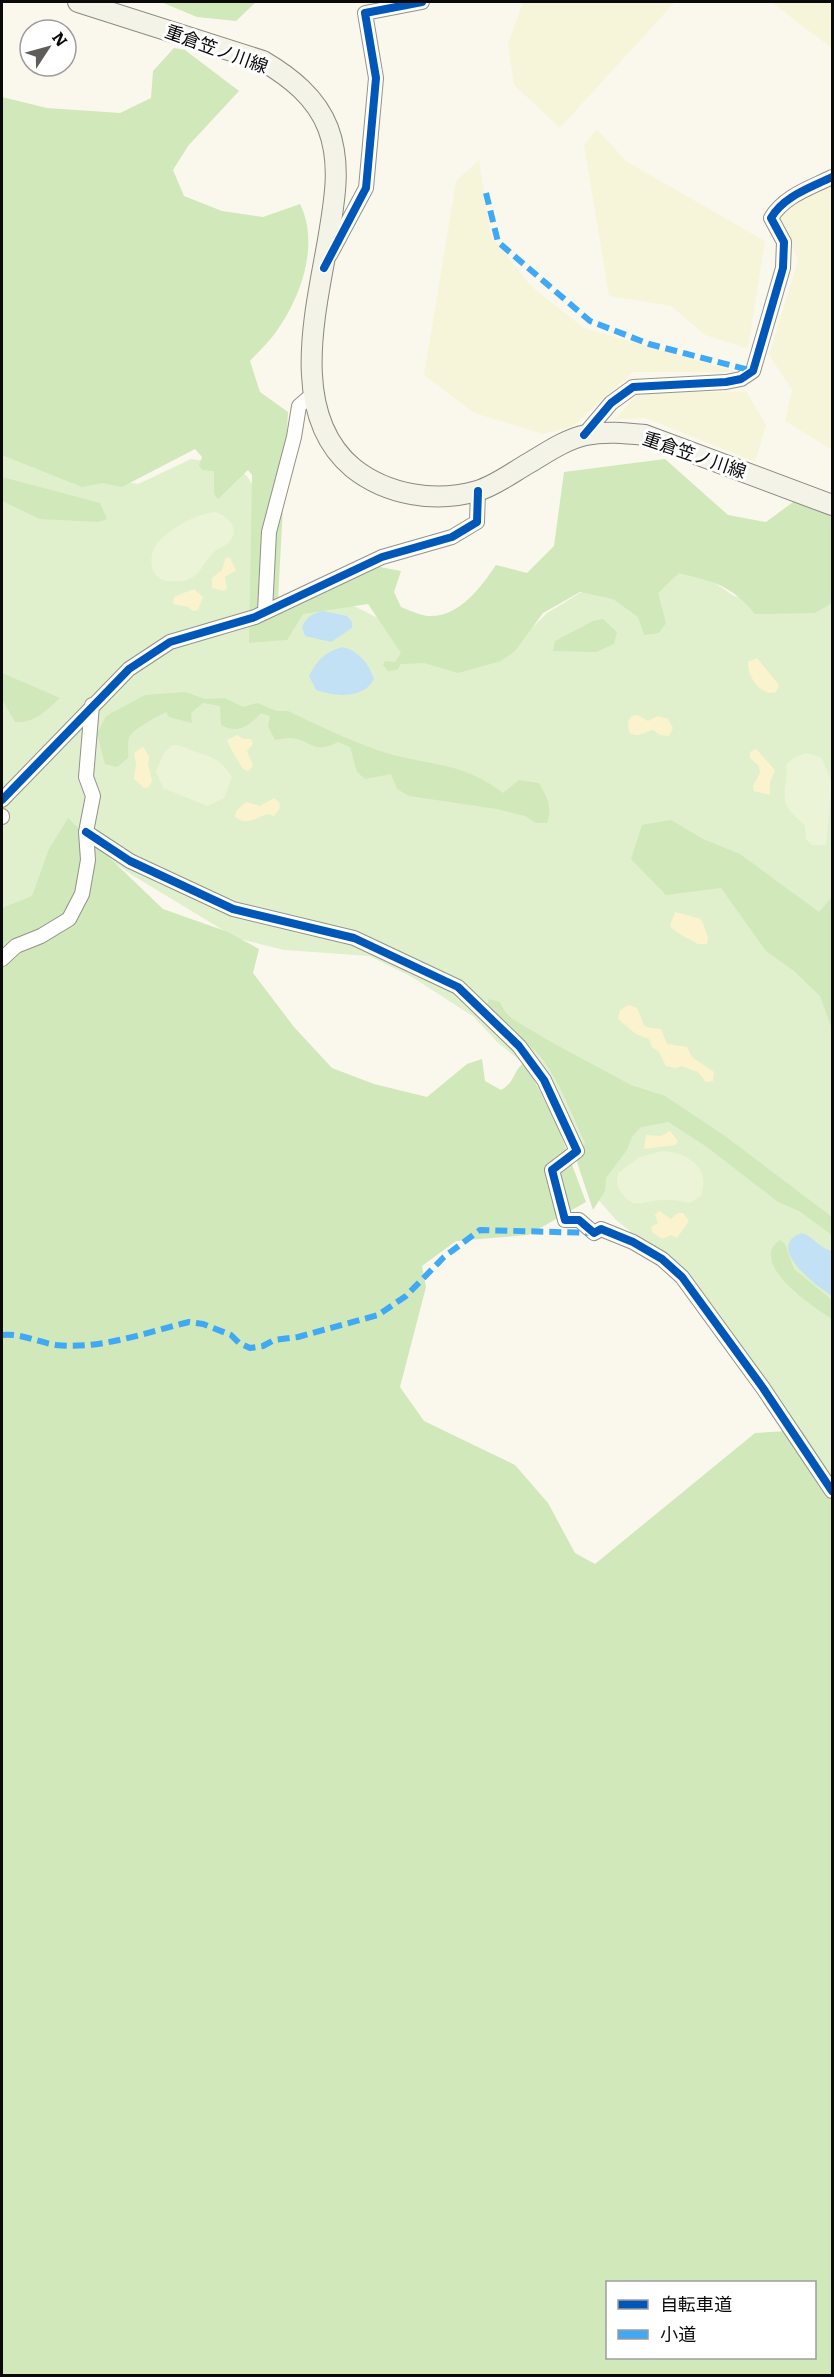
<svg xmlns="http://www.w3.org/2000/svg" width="834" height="2377" font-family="Literata,'Noto Sans JP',serif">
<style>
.farmland{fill:#f7f5d9}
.green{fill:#e0f0cd}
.forest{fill:#d0e8ba;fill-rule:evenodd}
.sand{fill:#fbf3cd}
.pitch{fill:#ebf4d6}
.water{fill:#c3e1f4}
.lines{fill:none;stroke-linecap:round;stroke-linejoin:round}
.street-casing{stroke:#92918c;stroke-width:16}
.secondary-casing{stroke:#898883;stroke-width:22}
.street{stroke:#fefefc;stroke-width:14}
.secondary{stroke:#f4f3e7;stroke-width:20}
.quiet{stroke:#3fa9f5;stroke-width:6;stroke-dasharray:12 6;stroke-linecap:butt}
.cycleway-casing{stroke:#fff;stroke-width:11}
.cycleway{stroke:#0057b8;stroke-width:8}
.labels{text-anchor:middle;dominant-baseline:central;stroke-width:6;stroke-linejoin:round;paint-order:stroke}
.street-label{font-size:18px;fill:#0a0a0a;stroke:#fff}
</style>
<rect width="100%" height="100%" fill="#faf8ed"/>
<path class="farmland" d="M 523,2 L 675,2 L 560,128 L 514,85 L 508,44 Z
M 772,2 L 832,2 L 832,48 L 798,23 Z
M 597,129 L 626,161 L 765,241 L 748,349 L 705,335 L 671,306 L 609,296 L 584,145 Z
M 479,160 L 491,236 L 531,286 L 584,328 L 738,372 L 633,372 L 572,427 L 543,434 L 474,413 L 424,375 L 456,181 Z
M 832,183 L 832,450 L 785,421 L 792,390 L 769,355 L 798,260 L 778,215 L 798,201 Z
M 746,391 L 766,425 L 755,462 L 645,418 L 614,420 L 636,396 L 654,393 Z"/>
<path class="green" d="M 2,446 L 104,478 L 138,484 L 191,459 L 230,464 L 247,476 L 260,497 L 253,609 L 300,610 L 352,605 L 378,618 L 503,657 L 547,613 L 580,593 L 675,567 L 697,571 L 734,596 L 758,603 L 832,588 L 832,1498 L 778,1418 L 691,1300 L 647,1245 L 616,1220 L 595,1196 L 579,1143 L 555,1089 L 497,1042 L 474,1017 L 412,977 L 369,956 L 284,950 L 236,938 L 132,875 L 108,858 L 48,887 L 2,916 Z"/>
<path class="forest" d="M 161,2 L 256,2 L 236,21 L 197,17 Z
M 174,48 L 185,50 L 239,91 L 188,146 L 173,170 L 184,196 L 222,211 L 263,217 L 300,204 C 320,244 301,297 276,332 C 269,342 259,351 250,361 L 260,392 L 288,412 L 278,600 L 369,565 L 401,571 L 394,592 L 401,607 C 409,610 419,615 428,616 C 459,618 481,587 496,565 L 527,573 L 554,546 L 564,472 L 665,459 L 728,515 L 766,522 L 800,497 L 832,507 L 832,603 L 815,613 L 755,614 C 731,585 715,582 679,573 L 658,593 L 666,623 L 659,633 L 644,635 L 638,617 L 613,599 L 580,592 L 543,613 L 515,651 L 501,661 L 458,673 L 424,663 L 401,664 L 397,670 L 388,671 L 383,665 L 385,661 L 395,662 L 401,653 L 368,604 L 303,614 L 287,640 L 249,643 L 252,475 L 248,470 L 218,499 L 214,494 L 214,471 L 202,470 L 199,465 L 202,457 L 195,449 L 122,487 L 102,483 L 82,487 L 2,455 L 2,97 L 47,108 L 120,113 L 151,98 L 153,71 Z
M 2,477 L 100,503 L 107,519 L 98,522 L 40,519 L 2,501 Z
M 603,619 L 617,632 L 614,644 L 596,652 L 553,651 L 555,641 L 593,621 Z
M 2,673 L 60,698 C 46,711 35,723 15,722 L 2,699 Z
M 185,692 L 205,699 L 225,698 L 243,707 L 257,703 L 277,711 L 288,711 C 317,725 347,739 377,750 C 423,766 461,760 503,793 L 519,780 L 539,783 C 547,797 553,808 547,823 L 536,823 L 525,816 L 497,809 L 409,796 L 397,789 L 391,774 L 365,779 L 357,772 L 350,747 L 338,742 C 314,755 311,740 291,738 C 286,738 280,739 275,740 L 268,726 L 270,716 L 261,713 C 250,725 238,735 221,725 L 220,706 L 203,703 L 191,713 L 192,723 L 169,717 L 166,712 C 158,716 131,730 129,738 C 127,744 129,751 128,758 L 117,767 L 105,764 L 97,734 L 106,716 L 145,695 Z
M 68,818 L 163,909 L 228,932 L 259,949 L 253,973 L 294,1027 L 332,1068 L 374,1084 L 427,1097 L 467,1064 L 482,1059 L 485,1081 L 501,1090 C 516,1082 512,1071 525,1062 L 557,1125 L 586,1202 L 528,1235 L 456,1241 L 422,1266 L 426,1287 L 400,1387 L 424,1421 L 515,1465 L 548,1503 L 575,1553 L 595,1564 L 755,1433 L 802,1430 L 832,1478 L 832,2375 L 2,2376 L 2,908 L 32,896 L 49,849 ZM 608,2282 L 814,2282 L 814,2358 L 608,2358 Z
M 671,820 L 703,839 L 740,854 L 819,912 L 832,897 L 832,1029 L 820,996 L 794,971 L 766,951 L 721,888 L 666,895 L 631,859 L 642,825 Z
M 489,999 L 500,1002 L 505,1012 L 514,1020 L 553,1043 L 631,1085 L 665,1096 L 725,1136 L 832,1217 L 832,1235 L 799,1211 L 778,1202 L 707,1147 L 668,1122 L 641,1127 L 632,1137 L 627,1150 L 606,1178 L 605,1191 L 593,1210 L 577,1162 L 585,1143 C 572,1116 561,1084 543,1060 C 535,1048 523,1042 512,1033 C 502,1025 494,1015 487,1005 Z
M 780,1240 L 785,1244 L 794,1269 L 832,1300 L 832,1319 C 816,1309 746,1263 780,1240 Z"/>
<path class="sand" d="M 226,557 L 230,558 L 236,570 L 225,577 L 227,589 L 224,591 L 212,588 L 212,578 L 222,570 Z
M 194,589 L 203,597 L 198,610 L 193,611 L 188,607 L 173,604 L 174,597 Z
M 757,658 L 779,685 L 776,692 C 761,697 747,676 748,662 Z
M 638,715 L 648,721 L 658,716 L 668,719 L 673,728 L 669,736 L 660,735 L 653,730 C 643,732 638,739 629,732 L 628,721 L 632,716 Z
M 237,735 L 243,739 L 251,739 L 253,744 L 247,751 L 253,766 L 248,771 L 243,769 C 239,763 228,744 227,740 Z
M 143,747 L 149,756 L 148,764 L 152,781 L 149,787 L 144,788 L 134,779 L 136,764 L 134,753 Z
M 756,749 L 775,770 L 770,782 L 770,795 L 754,791 L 753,786 L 760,773 L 759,766 L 750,758 L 750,752 Z
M 274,798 L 279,802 L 280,808 L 274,816 L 268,814 C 254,818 249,826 235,817 L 236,811 L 246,802 L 260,806 Z
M 675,912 L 701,919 L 708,937 L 707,944 L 698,944 C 689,939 676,933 670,926 Z
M 629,1005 L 637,1008 C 647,1028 637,1026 661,1029 L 667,1044 L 687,1047 L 692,1057 L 714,1072 L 713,1081 L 706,1082 L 698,1072 L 681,1066 L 676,1068 L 666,1066 L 659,1052 L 652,1047 L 649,1039 L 636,1034 L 618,1019 L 620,1010 Z
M 670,1131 L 678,1141 L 675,1145 L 644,1149 L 646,1135 L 661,1136 Z
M 659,1211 L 671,1219 L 678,1213 L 683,1213 L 689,1221 L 677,1238 L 671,1235 L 662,1239 L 652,1232 L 651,1227 L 658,1223 L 655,1215 Z"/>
<path class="pitch" d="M 215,512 C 228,515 241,530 229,542 C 225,547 218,547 214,552 C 203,562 199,580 181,581 C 176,581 168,582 163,580 C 149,575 149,555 156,545 C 168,529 196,514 215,512 Z
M 172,745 C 180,745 184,747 191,750 C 212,758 219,757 232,777 L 224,798 L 207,806 L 163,788 L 156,771 L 164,753 Z
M 806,753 L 822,758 L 832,783 L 826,845 L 812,845 L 806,839 L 805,826 C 800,820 792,814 788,808 C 780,797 789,778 786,765 L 793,758 Z
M 662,1151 C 688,1153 711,1167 701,1196 L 690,1203 C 681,1201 670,1199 661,1200 C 636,1203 631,1210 617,1185 L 618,1173 L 640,1157 Z"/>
<path class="water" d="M 323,611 L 347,616 L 352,622 L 352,628 L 331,642 L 305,636 L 302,627 C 307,617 312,613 323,611 Z
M 343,647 C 359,651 369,664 374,679 C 364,699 336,697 316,690 L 309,676 C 317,660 326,651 343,647 Z
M 802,1233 C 814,1237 819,1248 832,1251 L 832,1296 C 817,1287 763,1246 802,1233 Z"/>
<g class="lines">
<defs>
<path id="street" d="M 330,255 L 366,188 L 376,78 L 365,13 L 422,2
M 584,435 L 611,403 L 633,387 L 726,382 L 741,379 L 753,371 L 783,268 L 784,242 L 771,218 C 784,196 810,188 832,177
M 265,611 L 269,532 L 294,437 L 299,406 L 313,394
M 2,800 L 129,669 L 170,642 L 255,617 L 382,557 L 452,537 L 477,522 L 478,491
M 2,816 L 2,817
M 86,832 L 130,861 L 233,909 L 354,938 L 458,987 L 519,1046 L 544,1080 L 577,1151 L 552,1170 L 565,1220 L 579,1220 L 594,1233 L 601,1229 L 633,1242 L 662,1259 L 682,1277 L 763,1388 L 832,1491
M 2,959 L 16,946 L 41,936 L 69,919 L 82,894 L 88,860 L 86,832 L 93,796 L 86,777 L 92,705"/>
<path id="secondary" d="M 78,2 L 263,61 C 290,77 316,97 328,128 C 342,165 334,203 328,240 C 316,310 288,414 353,468 C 387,495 435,503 477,491 C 495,486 513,472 529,463 C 546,453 566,439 586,435 C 605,431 625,433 645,435 L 832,505"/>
</defs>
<use href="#street" class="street-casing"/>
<use href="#secondary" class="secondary-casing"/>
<use href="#street" class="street"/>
<use href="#secondary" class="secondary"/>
<path class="quiet" d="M 486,193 L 498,242 L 590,321 L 649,344 L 753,371
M 2,1335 C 21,1333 37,1342 56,1345 C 100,1350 147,1332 189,1322 L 203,1324 L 231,1335 L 239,1343 L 250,1348 L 263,1346 L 274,1340 L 298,1337 L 378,1315 L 406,1296 L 444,1257 L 480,1230 L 594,1233"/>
<defs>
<path id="cycleway" d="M 324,268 L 366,188 L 376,78 L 365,13 L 422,2
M 584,435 L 611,403 L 633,387 L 726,382 L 741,379 L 753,371 L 783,268 L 784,242 L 771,218 C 784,196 810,188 832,177
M 2,800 L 129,669 L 170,642 L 255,617 L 382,557 L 452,537 L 477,522 L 478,491
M 86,832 L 130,861 L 233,909 L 354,938 L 458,987 L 519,1046 L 544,1080 L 577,1151 L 552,1170 L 565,1220 L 579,1220 L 594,1233 L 601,1229 L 633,1242 L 662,1259 L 682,1277 L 763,1388 L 832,1491"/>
</defs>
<use href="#cycleway" class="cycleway-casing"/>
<use href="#cycleway" class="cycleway"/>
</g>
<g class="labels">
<g class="street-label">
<text transform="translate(217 48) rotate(20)">重倉笠ノ川線</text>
<text transform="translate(695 454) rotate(19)">重倉笠ノ川線</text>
</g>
</g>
<rect width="834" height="2377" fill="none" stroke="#0a0a0a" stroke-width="6"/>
<rect x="606" y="2281" width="210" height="78" fill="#ffffff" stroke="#9d9d9d" stroke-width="1.5"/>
<rect x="618" y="2300" width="30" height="9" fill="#0057b8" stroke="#9d9d9d" stroke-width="1.5"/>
<text x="660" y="2311" font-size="18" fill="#0a0a0a">自転車道</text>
<rect x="618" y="2330" width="30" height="9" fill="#3fa9f5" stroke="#9d9d9d" stroke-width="1.5"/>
<text x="660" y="2341" font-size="18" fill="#0a0a0a">小道</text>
<g transform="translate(48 48) rotate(54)"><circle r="28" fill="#ffffff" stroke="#9d9d9d" stroke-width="1.5"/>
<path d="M0-4.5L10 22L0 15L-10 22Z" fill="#5e5d59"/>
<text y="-9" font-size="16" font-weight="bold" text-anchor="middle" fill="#0a0a0a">N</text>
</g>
</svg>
